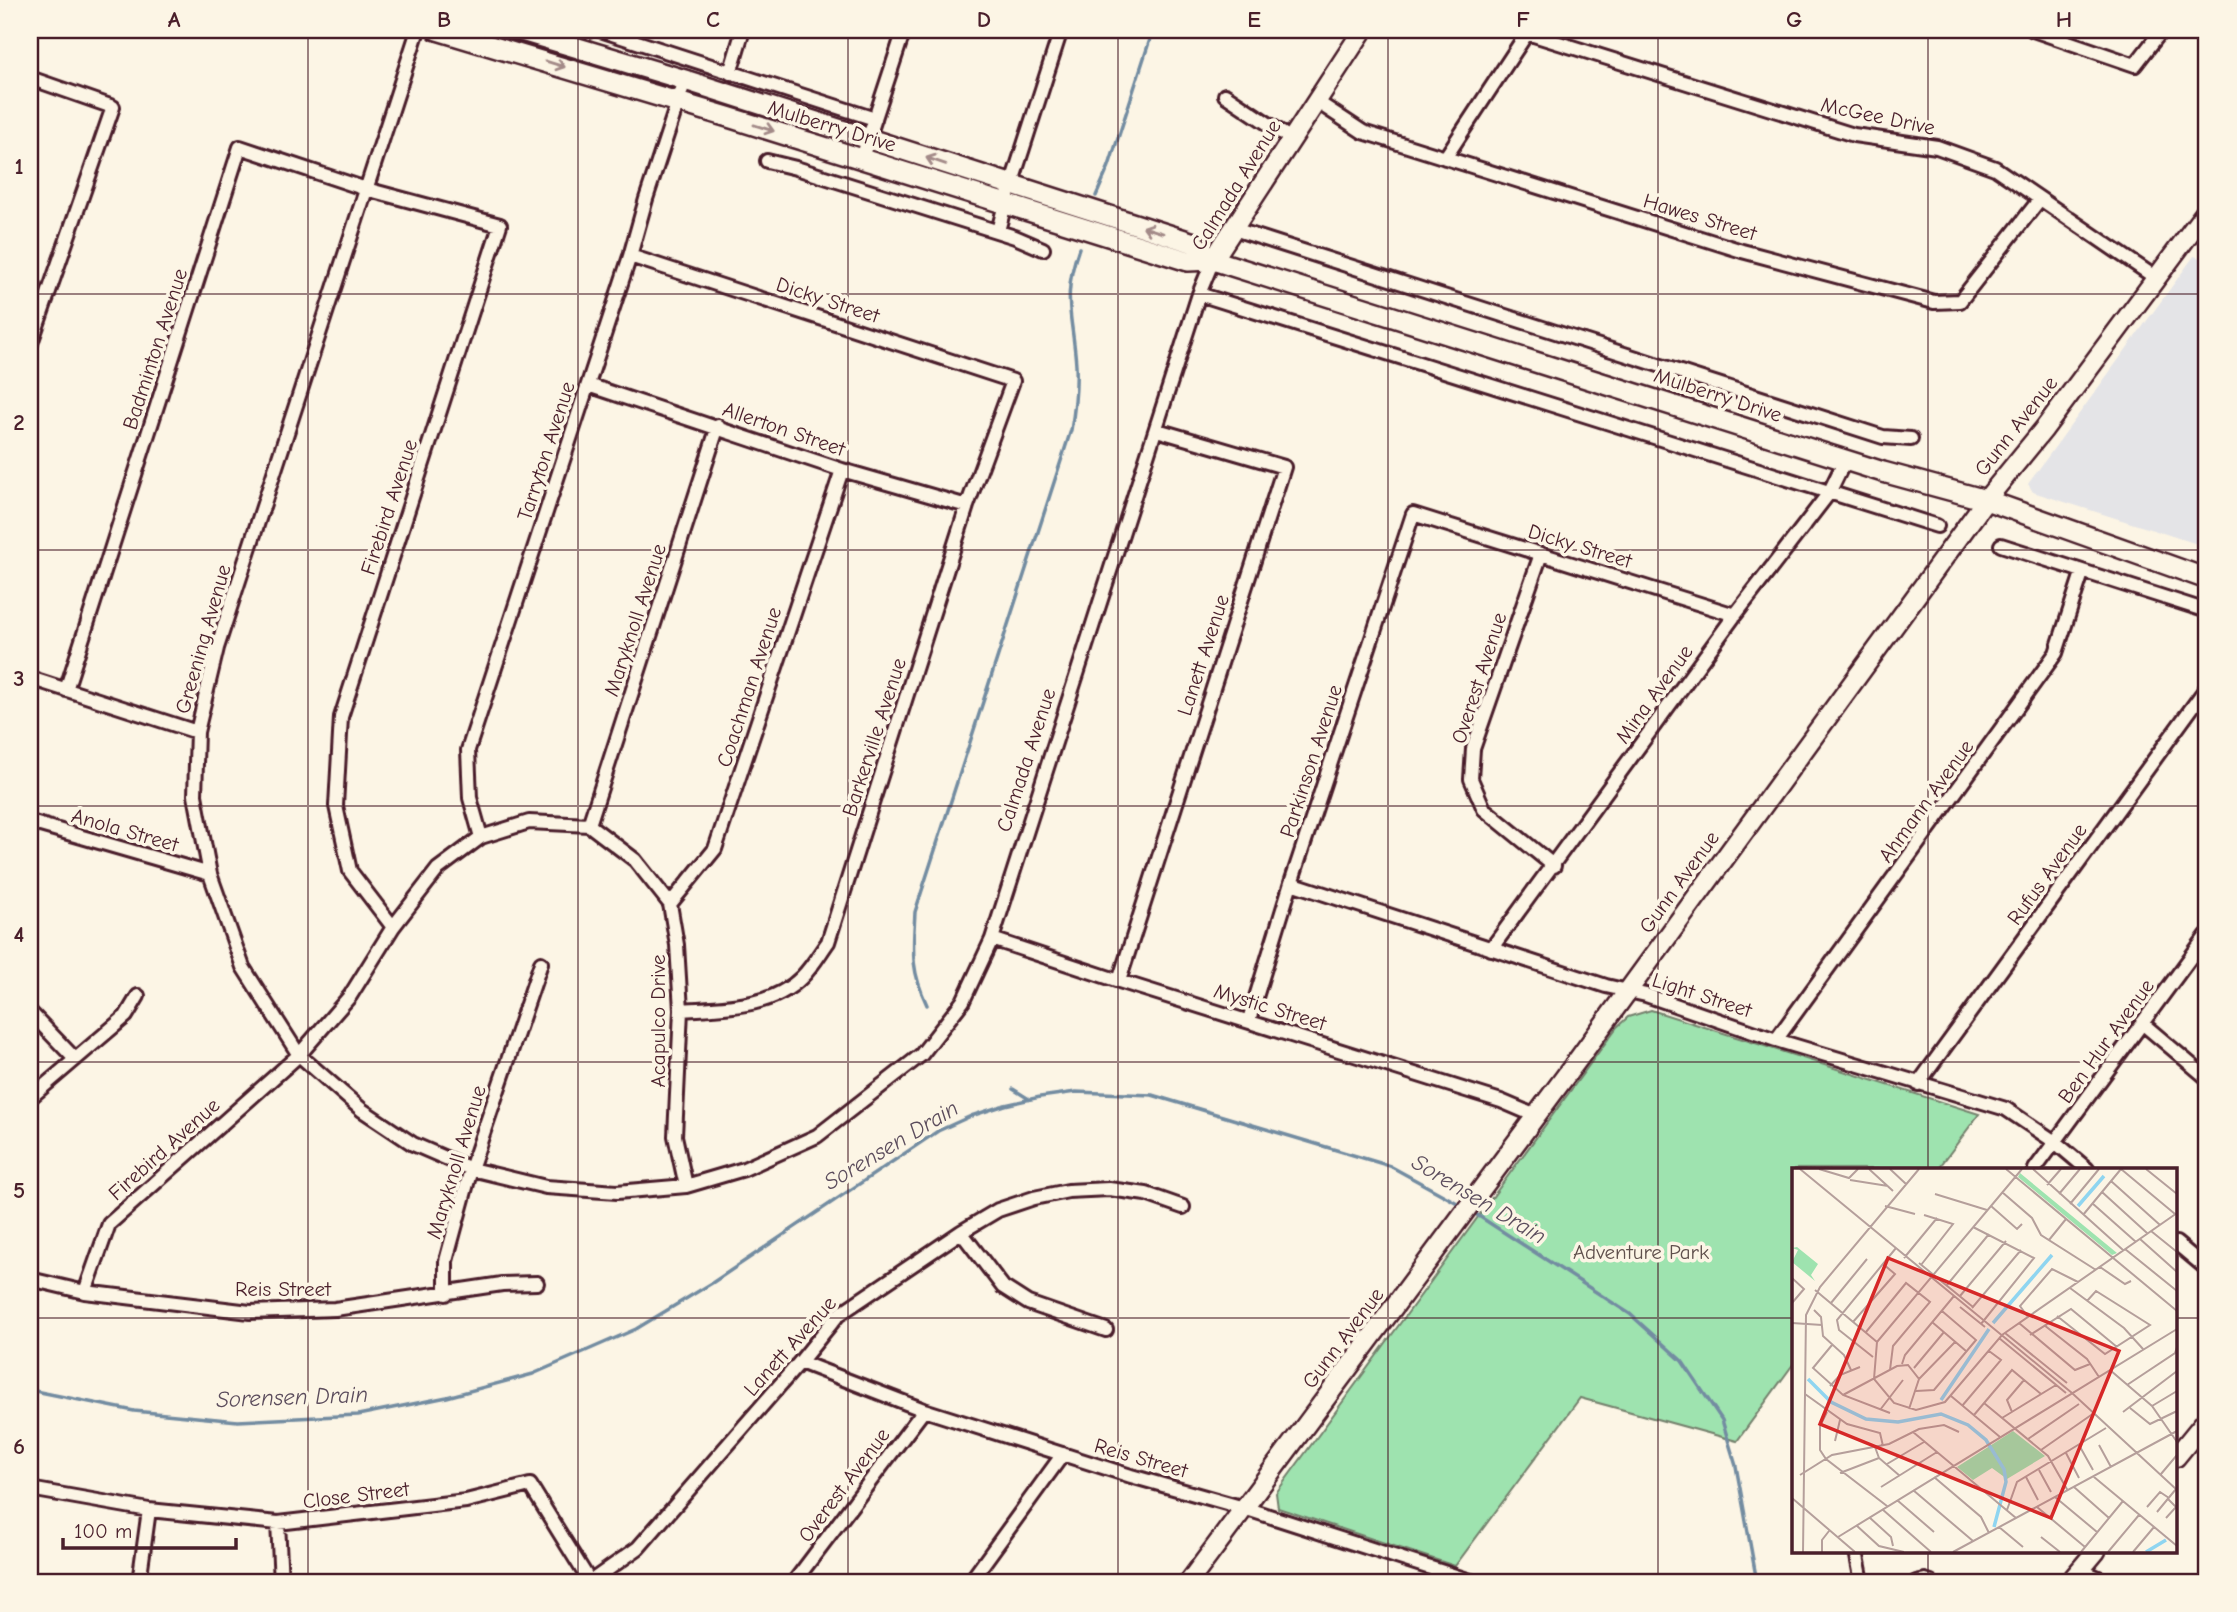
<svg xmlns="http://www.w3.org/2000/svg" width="2237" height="1612" font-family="'Comic Neue',sans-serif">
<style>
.built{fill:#e4e4e7}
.green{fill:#9ee3af;stroke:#74816d;stroke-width:2}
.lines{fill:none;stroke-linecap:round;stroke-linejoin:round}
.stream{stroke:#738ca1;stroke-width:3.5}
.street-casing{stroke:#4a1f2b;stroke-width:18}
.secondary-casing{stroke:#4a1f2b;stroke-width:23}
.primary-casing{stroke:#4a1f2b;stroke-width:24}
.street{stroke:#fcf5e5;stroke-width:12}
.secondary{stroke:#fcf5e5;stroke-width:18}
.primary{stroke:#fcf5e5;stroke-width:19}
.oneway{stroke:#a38a88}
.grid{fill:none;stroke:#4a1f2b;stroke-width:2;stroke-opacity:0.55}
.labels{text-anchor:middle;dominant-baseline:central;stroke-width:7;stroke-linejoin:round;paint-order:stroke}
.street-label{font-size:21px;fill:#4a1f2b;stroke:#fcf5e5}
.park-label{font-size:21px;fill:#5f504c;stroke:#fcf5e5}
.water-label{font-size:23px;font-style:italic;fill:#5b4c5c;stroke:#fcf5e5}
.inset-river{fill:none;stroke:#8fd5f0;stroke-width:3.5}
.inset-road{fill:none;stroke:#b59f9b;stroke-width:2}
.view{fill:#d62828;fill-opacity:0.15;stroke:#d62828;stroke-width:3.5}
.inset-edge{fill:none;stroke:#4a1f2b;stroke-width:3.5}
.neatline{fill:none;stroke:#4a1f2b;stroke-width:2.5}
.grid-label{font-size:23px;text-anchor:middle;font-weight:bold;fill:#4a1f2b}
</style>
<rect width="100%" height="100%" fill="#fcf5e5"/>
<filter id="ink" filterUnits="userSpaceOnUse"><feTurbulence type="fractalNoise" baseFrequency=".0143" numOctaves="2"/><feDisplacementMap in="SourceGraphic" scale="14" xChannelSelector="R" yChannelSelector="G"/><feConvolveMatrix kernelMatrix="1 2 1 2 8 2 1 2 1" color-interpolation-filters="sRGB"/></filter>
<g filter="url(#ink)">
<path class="built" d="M 2194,256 L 2207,260 L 2207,547 L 2033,492 L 2028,484 Z"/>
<path class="green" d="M 1651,1010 L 1979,1114 L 1938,1169 L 1794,1169 L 1794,1363 L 1737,1441 L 1580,1398 L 1455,1566 L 1278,1508 L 1276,1493 L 1617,1027 L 1628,1017 Z"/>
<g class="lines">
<path class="stream" d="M 1096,196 L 1109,166 L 1153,30
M 927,1005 C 910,969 913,950 915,912 L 1071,430 C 1075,408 1077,387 1076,365 C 1073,316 1061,298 1079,248
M 1013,1089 L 1029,1099
M 1471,1211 L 1630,1314 L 1682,1361 L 1722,1420 L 1736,1466 L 1757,1582
M 30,1390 L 134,1411 L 238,1421 L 358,1415 L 447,1397 L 533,1374 L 636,1329 L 712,1283 L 938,1131 L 971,1116 L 1005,1105 L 1040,1097 L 1076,1092 L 1152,1095 L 1390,1166 L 1461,1205"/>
<defs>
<path id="street" d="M 418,30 L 217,648 L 197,732 L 195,795 L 210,874 L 243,967 L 299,1055 L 362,1110 L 413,1144 L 471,1169 L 546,1187 L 617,1192 L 686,1186 L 744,1169 L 817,1136 L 921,1055 L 963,1001 L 992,939 L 1199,294 L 1213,260
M 600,30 L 875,119
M 2033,30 L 2135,65 L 2162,30
M 1527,33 L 1854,135 L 1937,147 L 1995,168 L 2156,278
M 730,73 L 743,30
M 30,78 L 113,107 L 30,346
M 1225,95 L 1291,139
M 1316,101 L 1363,132 L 1742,251 L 1934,302 L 1960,301 L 2040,199
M 862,158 L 904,30
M 1445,158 L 1529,30
M 767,161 L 796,168 L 1015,237 L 1043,249
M 1234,229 L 1883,437 L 1911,439
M 998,231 L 1005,204 L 1061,30
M 630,256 L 1013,381 L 967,506 L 828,942 C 820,953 812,967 802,977 C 771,1009 721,1007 681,1010
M 1199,294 L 1937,526
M 588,385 L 842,470 L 967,506
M 2001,545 L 2207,611
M 1541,554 L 1473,749 L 1471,779 L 1484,809 L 1554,866
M 30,678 L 197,732
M 66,690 L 240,147 L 366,189 L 500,225 L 341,717 L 336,806 L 350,871 L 393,927
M 30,822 L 210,874
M 589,825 L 718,426
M 481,837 L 470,798 L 468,750 L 630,256 L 646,199 L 685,80
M 1291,883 L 1606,986 L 1646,995 L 1776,1040 L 2006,1109 L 2055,1142 L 2087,1169
M 670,904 L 715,849 L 842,470
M 992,939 L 1119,981 L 1501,1101 L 1536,1116
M 1491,949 L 1735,615 L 1829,493 L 1845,460
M 1119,981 L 1284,467 L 1157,430
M 30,1012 L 75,1059
M 1249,1020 L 1291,883 L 1413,514 L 1735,615
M 2142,1023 L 2207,1078
M 1776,1040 L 2056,653 L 2082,573
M 1918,1084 L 2207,687
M 30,1098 L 126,1016 L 138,996
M 2035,1169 L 2207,935
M 961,1232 L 1003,1287 L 1028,1303 L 1106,1330
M 2176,1243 L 2207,1269
M 30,1279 L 85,1292 L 250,1312 L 335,1309 L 502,1284 L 537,1283
M 85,1292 L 109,1224 L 299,1055 L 350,996 L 393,927 L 438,869 L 481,837 L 529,822 L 589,825 L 635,860 L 670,904 L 677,945 L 681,1010 L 675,1136 L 686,1186
M 446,1294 L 446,1261 L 471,1169 L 541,963
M 800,1362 L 924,1410 L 1131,1476 L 1244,1508 L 1474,1582
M 30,1489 L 149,1510 L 278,1523 L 466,1501 L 530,1485 L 590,1582
M 278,1523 L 281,1582
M 1856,1551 L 1862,1582
M 2080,1570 L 2108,1582
M 139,1582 L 149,1510
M 590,1582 L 638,1548 L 800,1362 L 838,1315 L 961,1232 L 998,1210 L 1034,1198 L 1068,1191 L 1109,1189 L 1146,1194 L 1183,1207
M 794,1582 L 924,1410
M 970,1582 L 1063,1454
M 1916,1582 L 1925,1580 L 1931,1582"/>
<path id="secondary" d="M 1213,260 L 1363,30
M 2176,1457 L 2207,1419
M 1189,1582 L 1579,1058 L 1986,500 L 2044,429 L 2207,210
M 2070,1582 L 2096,1551"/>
<path id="primary" d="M 437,30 L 728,117 L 1188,261 L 1213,260 L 1883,472 L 1986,500 L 2207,579
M 518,30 L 685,80 L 1194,243 L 1213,260"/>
</defs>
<use href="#street" class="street-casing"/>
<use href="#secondary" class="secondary-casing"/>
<use href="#primary" class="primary-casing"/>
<use href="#street" class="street"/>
<use href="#secondary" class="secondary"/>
<use href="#primary" class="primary"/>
</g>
<defs><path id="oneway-shaft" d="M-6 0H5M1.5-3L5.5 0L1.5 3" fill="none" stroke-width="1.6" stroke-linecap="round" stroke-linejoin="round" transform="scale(1.75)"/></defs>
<g class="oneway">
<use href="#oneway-shaft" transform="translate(555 64) rotate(17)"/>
<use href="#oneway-shaft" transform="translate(764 128) rotate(17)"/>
<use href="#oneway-shaft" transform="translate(936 161) rotate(-161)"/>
<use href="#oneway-shaft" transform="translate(1153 230) rotate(-163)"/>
</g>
</g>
<path class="grid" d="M 308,30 L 308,1582M 578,30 L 578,1582M 848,30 L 848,1582M 1118,30 L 1118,1582M 1388,30 L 1388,1582M 1658,30 L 1658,1582M 1928,30 L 1928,1169M 30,294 L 2207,294M 30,550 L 2207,550M 30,806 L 2207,806M 30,1062 L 2207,1062M 30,1318 L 1794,1318M 2176,1318 L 2207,1318M 1928,1551 L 1928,1582"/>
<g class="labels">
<g class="street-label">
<text transform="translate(1878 116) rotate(12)">McGee Drive</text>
<text transform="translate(832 126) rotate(17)">Mulberry Drive</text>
<text transform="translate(1236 185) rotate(-58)">Calmada Avenue</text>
<text transform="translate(1700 217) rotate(17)">Hawes Street</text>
<text transform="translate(828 300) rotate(18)">Dicky Street</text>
<text transform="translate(155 349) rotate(-72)">Badminton Avenue</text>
<text transform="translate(1718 395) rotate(18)">Mulberry Drive</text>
<text transform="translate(2016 426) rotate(-52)">Gunn Avenue</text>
<text transform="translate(784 429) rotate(19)">Allerton Street</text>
<text transform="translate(546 451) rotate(-72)">Tarryton Avenue</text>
<text transform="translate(389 507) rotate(-72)">Firebird Avenue</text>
<text transform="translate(1580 546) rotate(17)">Dicky Street</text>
<text transform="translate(635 620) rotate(-72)">Maryknoll Avenue</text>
<text transform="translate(203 639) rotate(-74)">Greening Avenue</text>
<text transform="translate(1203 655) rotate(-72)">Lanett Avenue</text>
<text transform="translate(1479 678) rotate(-72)">Overest Avenue</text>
<text transform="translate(749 687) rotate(-72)">Coachman Avenue</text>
<text transform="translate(1654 694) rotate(-54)">Mina Avenue</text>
<text transform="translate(874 737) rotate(-72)">Barkerville Avenue</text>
<text transform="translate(1026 760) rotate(-72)">Calmada Avenue</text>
<text transform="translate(1311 761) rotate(-72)">Parkinson Avenue</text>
<text transform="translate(1926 801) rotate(-54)">Ahmann Avenue</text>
<text transform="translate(125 830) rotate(16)">Anola Street</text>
<text transform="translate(2047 874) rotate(-54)">Rufus Avenue</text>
<text transform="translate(1679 882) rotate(-54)">Gunn Avenue</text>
<text transform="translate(1702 995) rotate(18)">Light Street</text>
<text transform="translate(1270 1007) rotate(17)">Mystic Street</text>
<text transform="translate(658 1021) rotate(-90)">Acapulco Drive</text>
<text transform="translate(2106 1041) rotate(-54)">Ben Hur Avenue</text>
<text transform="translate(164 1149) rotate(-42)">Firebird Avenue</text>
<text transform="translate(456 1162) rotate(-73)">Maryknoll Avenue</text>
<text x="283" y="1289">Reis Street</text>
<text transform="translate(1343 1338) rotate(-53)">Gunn Avenue</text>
<text transform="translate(790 1346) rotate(-48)">Lanett Avenue</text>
<text transform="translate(1141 1458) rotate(16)">Reis Street</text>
<text transform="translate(844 1485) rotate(-53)">Overest Avenue</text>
<text transform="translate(356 1495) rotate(-7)">Close Street</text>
</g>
<g class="park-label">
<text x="1641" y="1252">Adventure Park</text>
</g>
<g class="water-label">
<text transform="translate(891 1145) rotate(-31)">Sorensen Drain</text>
<text transform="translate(1479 1199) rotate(31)">Sorensen Drain</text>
<text transform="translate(292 1397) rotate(-2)">Sorensen Drain</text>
</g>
</g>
<g transform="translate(1792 1168)">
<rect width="385" height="385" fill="#fcf5e5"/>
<path d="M 228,5 L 325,85 L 320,87 L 226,9 ZM 5,79 L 26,96 L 19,107 L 23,113 L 0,94 L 6,82 L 0,80 ZM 221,263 L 253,288 L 215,311 L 200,300 L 181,312 L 165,299 Z" fill="#9ee3af"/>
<path class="inset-river" d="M 286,38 L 312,8M 201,155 L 260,87M 16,211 L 39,234 L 74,251 L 106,254 L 149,246 L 176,257 L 194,272 L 212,301 L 214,314 L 202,359M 149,232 L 197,161M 354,384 L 374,372"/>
<path class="inset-road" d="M 8,1 L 280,225 L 385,322M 27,1 L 57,10 L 66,1M 77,1 L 101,23M 98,1 L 114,16M 214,1 L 385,143M 230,1 L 85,174 L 82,211 L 102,235 L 124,242 L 153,234 L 210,167 L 385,45M 241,1 L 331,82M 329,1 L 383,46M 354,1 L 385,26M 58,12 L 96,18M 319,13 L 368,57M 255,17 L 269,1M 210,24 L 240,50 L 249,67 L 304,102M 310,24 L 355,65M 143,26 L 195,42M 267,26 L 288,1M 300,35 L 344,74M 278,36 L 307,1M 93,38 L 123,46M 199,38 L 225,61 L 230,56M 291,47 L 329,1M 181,59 L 242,90 L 189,156M 359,63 L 385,84M 348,71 L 385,104M 257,72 L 274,51M 333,81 L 385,123M 112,90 L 145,50M 127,95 L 181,139M 129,97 L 161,56 L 132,47M 308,99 L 333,116 L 339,113M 0,110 L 12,121 L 0,135M 155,117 L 197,66M 278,120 L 332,160 L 351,181M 23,122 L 85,174M 168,128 L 214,73M 39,135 L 75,91M 168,139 L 193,159M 180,140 L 229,82M 22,142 L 29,149 L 31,168 L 52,187 L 59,202M 265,148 L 313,186 L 358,157 L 304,123 L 295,133M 236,149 L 228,138 L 260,101 L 286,114M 61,154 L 103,106 L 91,96M 140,154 L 174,183M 0,155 L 30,157M 227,155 L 283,202 L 298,196M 252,157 L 295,191 L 307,209M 74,164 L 114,115 L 138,134 L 101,178 L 98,202M 213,165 L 275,215M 238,167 L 279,141 L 325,179M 207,170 L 274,225M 40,177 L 21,200 L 51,227 L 98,245M 81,189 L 47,162 L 45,152 L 104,80M 110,196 L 113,187 L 162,128M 122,200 L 152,164M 318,202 L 360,238 L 385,274M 127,211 L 163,174M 335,217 L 383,185 L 385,179M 38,218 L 48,207 L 68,199M 124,223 L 142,222 L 184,172 L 150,143M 13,226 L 55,256 L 88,265 L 91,278M 51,227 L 105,198 L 116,197 L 127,211 L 117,241M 159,228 L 208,269M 192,235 L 256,288 L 276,323M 170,238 L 209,192 L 197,183M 360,238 L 385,223M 338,240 L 358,256 L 385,243M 88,242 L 111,212M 35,244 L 28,258 L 28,282 L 34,291 L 95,338M 220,244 L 215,232 L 232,212M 331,244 L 385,203M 182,247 L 220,202 L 249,226M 210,250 L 264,217M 121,264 L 224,350M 236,271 L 287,236M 43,273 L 48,252M 287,277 L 301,302M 307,277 L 319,299M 83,279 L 87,290 L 108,308M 249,282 L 302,245M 274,285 L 287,310M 95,296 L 132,274M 247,302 L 259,324M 48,305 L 87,290M 369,306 L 385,287M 8,307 L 40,287 L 97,276 L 127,261 L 152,257 L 167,264M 142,309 L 189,349 L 197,365M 234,309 L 246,332M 302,309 L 385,378M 89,319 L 145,284M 282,319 L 317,350M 121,322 L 181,373M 263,329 L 305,364M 0,330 L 63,384M 105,332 L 142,364M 245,339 L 293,379M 355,339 L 368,324 L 377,330M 90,341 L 139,384M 215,342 L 225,314 L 314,260M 365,344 L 384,321M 77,349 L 99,369 L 101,378M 374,350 L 384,339 L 376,331M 64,357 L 87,378 L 112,384M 207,359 L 231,379M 46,369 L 385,161M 249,369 L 268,384M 11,384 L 14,147 L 28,119 L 127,1M 30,384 L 30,372 L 37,363M 161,384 L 385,263M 289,384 L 331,333M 316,384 L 347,347M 341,384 L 362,359"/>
<path class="view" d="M 96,90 L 327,183 L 259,350 L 28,256 Z"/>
<rect width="385" height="385" class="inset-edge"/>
</g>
<rect width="2237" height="1612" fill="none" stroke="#fcf5e5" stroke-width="77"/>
<path d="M63 1538v10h173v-10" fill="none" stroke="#4a1f2b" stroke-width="3.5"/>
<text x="74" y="1538" font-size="21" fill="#4a1f2b" stroke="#fcf5e5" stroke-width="5" paint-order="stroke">100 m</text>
<rect x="38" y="38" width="2160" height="1536" class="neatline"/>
<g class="grid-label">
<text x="174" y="27">A</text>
<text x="444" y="27">B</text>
<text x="713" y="27">C</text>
<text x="984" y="27">D</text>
<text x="1254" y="27">E</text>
<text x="1523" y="27">F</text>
<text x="1794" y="27">G</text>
<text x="2064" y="27">H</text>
<text x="19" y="174">1</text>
<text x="19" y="430">2</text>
<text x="19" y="686">3</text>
<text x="19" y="942">4</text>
<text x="19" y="1198">5</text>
<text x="19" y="1454">6</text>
</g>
</svg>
